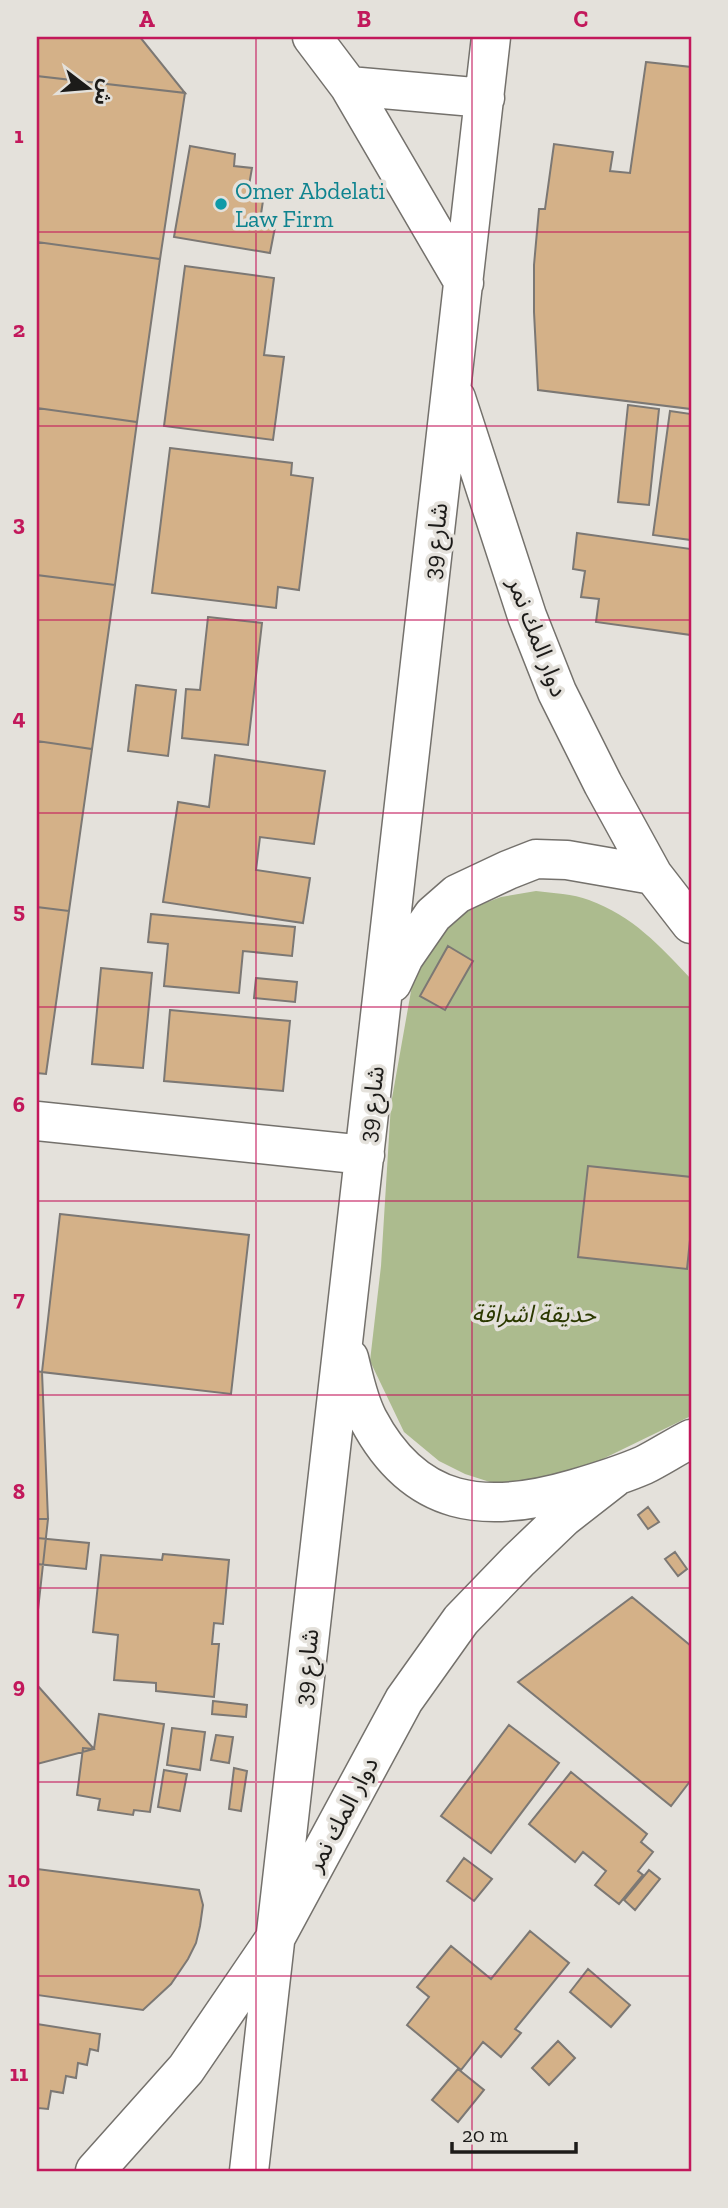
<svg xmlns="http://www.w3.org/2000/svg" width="728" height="2208" font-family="'Zilla Slab','Noto Sans Arabic',serif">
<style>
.green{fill:#acbb8e}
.building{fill:#d4b188;stroke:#7c7874;stroke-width:2}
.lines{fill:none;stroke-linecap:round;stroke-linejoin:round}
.minor-casing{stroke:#74716c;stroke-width:41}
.minor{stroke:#fff;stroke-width:38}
.grid{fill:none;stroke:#c2185b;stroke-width:2;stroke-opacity:0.55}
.culture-dot{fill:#0f9aa8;stroke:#e4e1db;stroke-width:2.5}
.labels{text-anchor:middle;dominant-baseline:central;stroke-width:7;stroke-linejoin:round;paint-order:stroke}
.culture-label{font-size:24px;fill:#0d838f;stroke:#e4e1db;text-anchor:start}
.street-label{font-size:24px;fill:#1c1b19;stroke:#e4e1db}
.park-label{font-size:24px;font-style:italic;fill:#2b3900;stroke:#e4e1db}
.neatline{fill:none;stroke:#c2185b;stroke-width:2.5}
.grid-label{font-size:23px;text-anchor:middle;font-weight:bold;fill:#c2185b}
</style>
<rect width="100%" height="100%" fill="#e4e1db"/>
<path class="green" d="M 536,891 C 553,893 573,894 589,900 C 633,916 660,946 691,979 L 691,1416 L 580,1470 L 544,1481 L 493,1483 L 465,1474 L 439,1461 L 404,1432 L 370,1361 L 381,1266 L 391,1104 L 416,963 L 461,912 L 501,897 Z"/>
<path class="building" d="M 37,37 L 140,37 L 185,93 L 37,76 Z
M 646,62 L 691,67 L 691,409 L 538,390 L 534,312 L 534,265 L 539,209 L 545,209 L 554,144 L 613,152 L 610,171 L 630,173 Z
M 37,76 L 185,93 L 160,259 L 37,242 Z
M 190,146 L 235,154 L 234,166 L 252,168 L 248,191 L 264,194 L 261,214 L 277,217 L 270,253 L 174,237 Z
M 37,242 L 160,259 L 137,422 L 37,408 Z
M 185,266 L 274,278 L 264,355 L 284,357 L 273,440 L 164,426 Z
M 628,405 L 659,409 L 649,505 L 618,502 Z
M 37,408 L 137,422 L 115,585 L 37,575 Z
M 670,411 L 691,414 L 691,540 L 653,535 Z
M 170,448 L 292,463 L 291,475 L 313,478 L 299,590 L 278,587 L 276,608 L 152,593 Z
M 577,533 L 691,549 L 691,635 L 596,622 L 599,599 L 581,597 L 585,571 L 573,569 Z
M 37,575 L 115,585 L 92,749 L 37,741 Z
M 208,617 L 262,623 L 248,745 L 182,738 L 186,689 L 200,690 Z
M 136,685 L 176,690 L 168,756 L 128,751 Z
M 37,741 L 92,749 L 69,911 L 37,907 Z
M 215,755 L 325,771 L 314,844 L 260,837 L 256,870 L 310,878 L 303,923 L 163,902 L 178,802 L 209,807 Z
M 37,907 L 69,911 L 46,1074 L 37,1073 Z
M 151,914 L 295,927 L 292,956 L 243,951 L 239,993 L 164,986 L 168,944 L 148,942 Z
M 448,946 L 473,961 L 445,1010 L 420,996 Z
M 101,968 L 152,973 L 143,1068 L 92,1064 Z
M 256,978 L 297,982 L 295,1002 L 254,998 Z
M 170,1010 L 290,1021 L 283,1091 L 164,1081 Z
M 588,1166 L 691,1177 L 691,1230 L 687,1269 L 578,1257 Z
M 60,1214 L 249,1235 L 231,1394 L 42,1372 Z
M 37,1371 L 42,1372 L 48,1519 L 37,1519 Z
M 648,1507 L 659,1522 L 648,1529 L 638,1515 Z
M 37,1519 L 48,1519 L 37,1619 Z
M 37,1538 L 89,1543 L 86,1569 L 37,1564 Z
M 675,1552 L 687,1569 L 678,1576 L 665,1559 Z
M 163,1554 L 229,1560 L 223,1624 L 214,1623 L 212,1644 L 219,1644 L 214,1697 L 156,1691 L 156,1683 L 114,1680 L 118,1635 L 93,1632 L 101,1555 L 162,1560 Z
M 632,1597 L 691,1646 L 691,1780 L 671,1806 L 518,1682 Z
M 37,1685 L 94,1749 L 37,1764 Z
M 213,1701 L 247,1705 L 246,1717 L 212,1714 Z
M 99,1714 L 164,1724 L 150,1812 L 134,1810 L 133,1815 L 98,1810 L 100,1799 L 77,1795 L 83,1748 L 94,1749 Z
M 509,1725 L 559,1763 L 491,1853 L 441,1816 Z
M 172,1728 L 205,1732 L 200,1770 L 167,1765 Z
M 216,1735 L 233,1737 L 229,1763 L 211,1760 Z
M 234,1768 L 247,1771 L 241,1811 L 229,1809 Z
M 164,1770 L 187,1774 L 180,1811 L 158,1807 Z
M 571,1772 L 647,1834 L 641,1842 L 653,1852 L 638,1871 L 643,1875 L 619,1904 L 595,1885 L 606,1871 L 583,1852 L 575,1862 L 529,1824 Z
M 464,1858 L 492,1879 L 474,1901 L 447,1881 Z
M 37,1869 L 199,1890 L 203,1905 L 200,1926 L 196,1943 L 188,1959 L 171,1984 L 143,2010 L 37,1995 Z
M 649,1870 L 660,1879 L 635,1910 L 624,1900 Z
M 530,1931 L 569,1963 L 515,2029 L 521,2033 L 501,2057 L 483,2042 L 461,2070 L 407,2025 L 429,1997 L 417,1987 L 451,1946 L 491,1979 Z
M 588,1969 L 630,2005 L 611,2027 L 570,1992 Z
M 37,2024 L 100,2034 L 98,2051 L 90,2049 L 87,2065 L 78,2063 L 76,2078 L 66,2076 L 63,2093 L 51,2091 L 48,2109 L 38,2108 L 37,2117 Z
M 558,2041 L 575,2058 L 549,2085 L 532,2068 Z
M 458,2069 L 484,2090 L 458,2122 L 432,2100 Z"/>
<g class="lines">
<defs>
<path id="minor" d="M 312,37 L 349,86 L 464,283
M 349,86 L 485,98
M 456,398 L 527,616 L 557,692 L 603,784 L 653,875 L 691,924
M 392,983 L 404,957 L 433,915 L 457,894 L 508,870 L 536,859 L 567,860 L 653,875
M 37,1121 L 365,1155
M 349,1358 C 354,1378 358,1400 368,1419 C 415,1508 485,1515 574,1489 C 598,1482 621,1475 644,1465 C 660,1457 675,1447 691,1439
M 95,2171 L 186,2069 L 276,1937 L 404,1700 L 461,1620 L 518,1561 L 564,1517 L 614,1478
M 249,2171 L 491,37"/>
</defs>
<use href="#minor" class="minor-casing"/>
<use href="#minor" class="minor"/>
</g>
<path class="grid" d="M 256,37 L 256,2171M 472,37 L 472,2171M 37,232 L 691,232M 37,426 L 691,426M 37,620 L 691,620M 37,813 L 691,813M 37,1007 L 691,1007M 37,1201 L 691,1201M 37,1395 L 691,1395M 37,1588 L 691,1588M 37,1782 L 691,1782M 37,1976 L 691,1976"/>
<circle class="culture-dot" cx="221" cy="204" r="7"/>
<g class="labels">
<g class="culture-label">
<text x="235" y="190">Omer Abdelati<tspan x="235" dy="28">Law Firm</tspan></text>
</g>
<g class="street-label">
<text transform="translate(435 541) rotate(-84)">شارع 39</text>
<text transform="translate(538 637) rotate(69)">دوار المك نمر</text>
<text transform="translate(371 1104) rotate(-83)">شارع 39</text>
<text transform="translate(306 1667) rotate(-84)">شارع 39</text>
<text transform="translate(342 1814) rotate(-62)">دوار المك نمر</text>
</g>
<g class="park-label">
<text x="534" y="1313">حديقة اشراقة</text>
</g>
</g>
<rect width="728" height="2208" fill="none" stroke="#e4e1db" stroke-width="77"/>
<g transform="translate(88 88) rotate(106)" stroke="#e4e1db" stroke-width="5" paint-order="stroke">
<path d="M0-5L12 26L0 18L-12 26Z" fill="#1c1b19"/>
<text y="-10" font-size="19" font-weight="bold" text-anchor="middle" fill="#1c1b19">ش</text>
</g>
<path d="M452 2142v10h124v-10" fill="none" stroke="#1c1b19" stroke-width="3.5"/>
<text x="462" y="2142" font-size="21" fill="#1c1b19" stroke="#e4e1db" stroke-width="5" paint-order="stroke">20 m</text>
<rect x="38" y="38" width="652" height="2132" class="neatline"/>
<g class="grid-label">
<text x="147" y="27">A</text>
<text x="364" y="27">B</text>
<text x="581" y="27">C</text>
<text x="19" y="143">1</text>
<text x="19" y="337">2</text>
<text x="19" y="531">3</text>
<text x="19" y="725">4</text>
<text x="19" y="918">5</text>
<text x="19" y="1112">6</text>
<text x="19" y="1306">7</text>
<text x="19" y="1499">8</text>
<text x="19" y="1693">9</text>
<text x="19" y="1887">10</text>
<text x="19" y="2081">11</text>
</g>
</svg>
